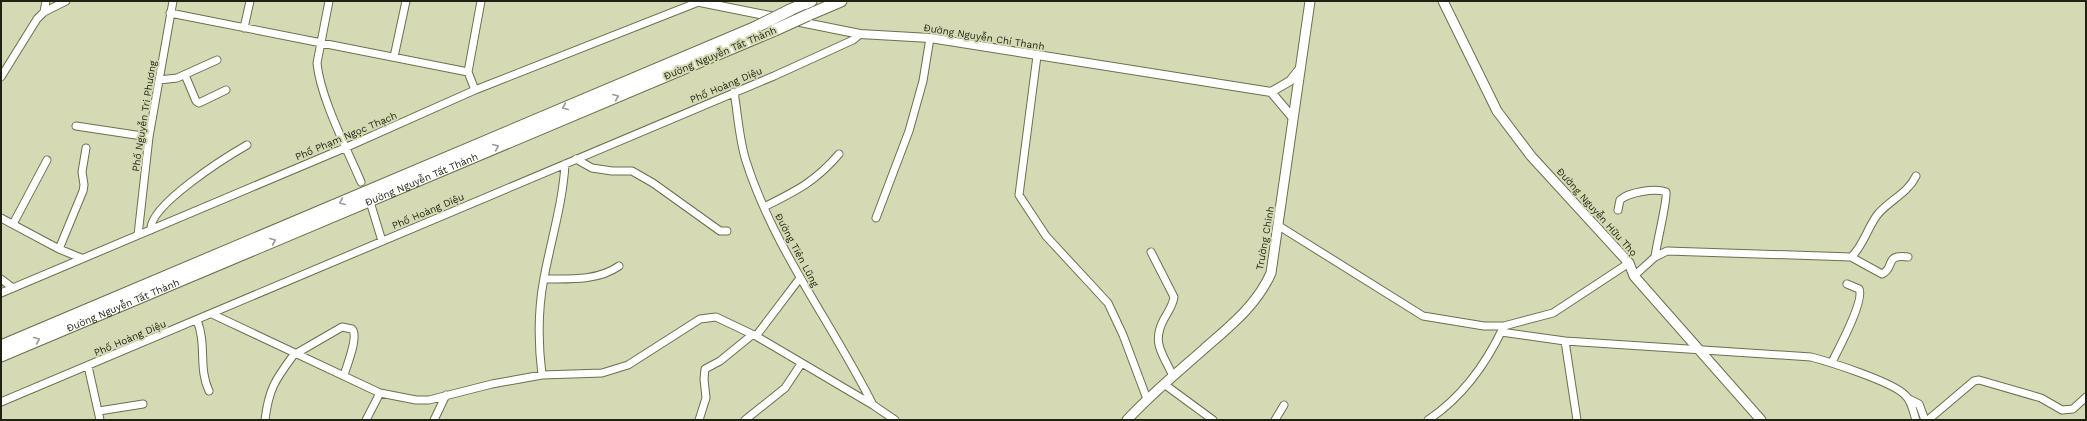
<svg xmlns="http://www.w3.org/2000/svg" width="2087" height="421" font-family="'Work Sans',sans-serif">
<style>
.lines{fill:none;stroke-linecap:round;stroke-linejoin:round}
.minor-casing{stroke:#6b704e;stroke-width:9}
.tertiary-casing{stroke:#6b704e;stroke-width:10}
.secondary-casing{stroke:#6b704e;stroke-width:11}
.trunk-casing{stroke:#6b704e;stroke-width:13}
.minor{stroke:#fff;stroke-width:7}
.tertiary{stroke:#fff;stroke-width:8}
.secondary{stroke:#fff;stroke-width:9}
.trunk{stroke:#fff;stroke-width:11}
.trunk-bridge-casing{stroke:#6b704e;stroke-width:13;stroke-linecap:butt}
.trunk-bridge{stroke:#fff;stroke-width:11}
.oneway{stroke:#9a9b95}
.labels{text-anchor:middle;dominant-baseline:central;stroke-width:4;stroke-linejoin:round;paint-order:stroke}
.street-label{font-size:10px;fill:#1f2113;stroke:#d5dab4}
</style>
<rect width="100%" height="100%" fill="#d5dab4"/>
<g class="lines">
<defs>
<path id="minor" d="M 329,1 L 317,63 C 320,97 347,149 361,182
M 44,12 L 46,1
M 170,13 L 468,72
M 244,28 L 250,1
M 1037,56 L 1019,195 L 1046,236 L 1108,303 L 1123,335 L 1147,399
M 394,57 L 406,1
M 185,75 L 196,101 L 199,103 L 226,90
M 1,77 L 37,19 L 44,12 L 66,1
M 159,80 L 177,78 L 217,60
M 475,90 L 468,72 L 481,1
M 734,92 C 738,115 739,139 746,161 C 774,249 832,323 873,405
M 76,126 L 149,137
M 576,159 L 592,168 L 612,171 L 632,171 L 653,183 L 720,231 L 727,231
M 371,205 L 382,241
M 764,207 C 796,191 815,182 839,154
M 1618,210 L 1620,200 C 1629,192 1655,188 1666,192 C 1668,198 1656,246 1655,257
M 1,218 L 59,249 L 81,258
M 876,218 L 909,131 L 923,81 L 930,38
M 13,224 L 47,160
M 1279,226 L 1423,316 L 1484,326 L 1504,326 L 1553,313 L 1629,263
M 151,230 C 148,206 226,157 247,145
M 138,235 L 149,137 L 173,1
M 59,249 L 83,191 L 84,185 L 82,172 L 86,148
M 1151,252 L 1174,297 C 1173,305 1168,312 1164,319 C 1151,343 1163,354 1173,376
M 1851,257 L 1882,274 C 1896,268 1883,254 1908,257
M 1634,276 L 1655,257 L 1667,251 L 1851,257 C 1863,247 1868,226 1878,214 C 1890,200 1908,193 1916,176
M 1,279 L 13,288
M 544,279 C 569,279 598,281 619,266
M 1,293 L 347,147 L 475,90 L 701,1
M 212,314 L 380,393 L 416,400 L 429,400 L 492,384 L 542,375 L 602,373 L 628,365 L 700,319 L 716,317 L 756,336 L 873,405 L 895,420
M 197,320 C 207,345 198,368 209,391
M 1501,332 L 1565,341 L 1577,420
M 756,336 L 800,278
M 1565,341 L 1811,357 C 1830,362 1893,382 1905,395 C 1912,401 1913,412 1916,420
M 297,353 L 342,327 L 352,329 C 359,336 347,365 344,375
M 1832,362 C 1838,350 1865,300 1859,289 L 1847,284
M 88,366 L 100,420
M 542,375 C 538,343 538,309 544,278 C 551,240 563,202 565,164
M 1164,384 L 1213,420
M 1909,399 L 1919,404 L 1925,420
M 1,402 L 774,76 L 853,40 L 860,34
M 99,411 L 143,404
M 265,420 C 269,387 276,379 295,353
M 366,420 L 380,393
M 434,420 L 446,395
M 699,420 L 706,398 L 704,379 L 705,369 L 720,361 L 752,335
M 745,420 L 785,388 L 801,364
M 1275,420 L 1284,405
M 1428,420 C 1461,398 1486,364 1503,328
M 1928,420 L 1974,381 L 1979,380 L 2041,398 L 2062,410 L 2073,409 L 2086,397"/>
<path id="tertiary" d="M 695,1 L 860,34 L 930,38 L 1271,92 L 1293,118
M 1271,92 L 1290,81 L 1301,67"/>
<path id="secondary" d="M 1443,1 L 1497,111 L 1531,156 L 1629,263 L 1634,276 L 1761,420
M 1127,420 C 1151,394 1178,372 1204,349 C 1230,326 1257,305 1271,273 L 1310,1"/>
<g id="trunk">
<path d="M 790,10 L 811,1"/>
<path d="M 808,15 L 841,1"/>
<path d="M 1,346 L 756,27"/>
<path id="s1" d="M 1,356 L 775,30"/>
</g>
</defs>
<use href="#minor" class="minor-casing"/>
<use href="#tertiary" class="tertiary-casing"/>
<use href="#secondary" class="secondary-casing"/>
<use href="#trunk" class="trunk-casing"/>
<use href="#minor" class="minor"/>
<use href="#tertiary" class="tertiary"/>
<use href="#secondary" class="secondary"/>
<use href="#trunk" class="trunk"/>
<defs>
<path id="trunk-bridge" d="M 756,27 L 790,10
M 775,30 L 808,15"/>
</defs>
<use href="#trunk-bridge" class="trunk-bridge-casing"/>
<use href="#trunk-bridge" class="trunk-bridge"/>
</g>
<defs><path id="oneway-chevron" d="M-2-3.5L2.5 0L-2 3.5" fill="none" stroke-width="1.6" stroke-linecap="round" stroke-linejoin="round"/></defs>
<g class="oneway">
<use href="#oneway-chevron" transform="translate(616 97) rotate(-23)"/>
<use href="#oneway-chevron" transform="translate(565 107) rotate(157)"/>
<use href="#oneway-chevron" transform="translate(496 147) rotate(-23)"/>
<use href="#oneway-chevron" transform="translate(342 202) rotate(157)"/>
<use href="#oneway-chevron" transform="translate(273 241) rotate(-23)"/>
<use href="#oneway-chevron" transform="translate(37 340) rotate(-23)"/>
</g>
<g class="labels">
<g class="street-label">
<text transform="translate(984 37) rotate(9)">Đường Nguyễn Chí Thanh</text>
<text transform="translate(720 53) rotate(-23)">Đường Nguyễn Tất Thành</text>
<text transform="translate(726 85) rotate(-23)">Phố Hoàng Diệu</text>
<text transform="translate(144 116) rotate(-81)">Phố Nguyễn Tri Phương</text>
<text transform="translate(346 136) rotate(-23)">Phố Phạm Ngọc Thạch</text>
<text stroke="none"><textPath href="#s1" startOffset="456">Đường Nguyễn Tất Thành</textPath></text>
<text transform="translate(428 211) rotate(-23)">Phố Hoàng Diệu</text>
<text transform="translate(1597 212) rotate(48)">Đường Nguyễn Hữu Thọ</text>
<text transform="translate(1265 238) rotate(-80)">Trường Chinh</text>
<text transform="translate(797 250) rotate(62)">Đường Tiên Lũng</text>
<text stroke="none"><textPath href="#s1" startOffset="132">Đường Nguyễn Tất Thành</textPath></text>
<text transform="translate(130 338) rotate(-23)">Phố Hoàng Diệu</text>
</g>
</g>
<rect width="2087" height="421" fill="none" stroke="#1f2113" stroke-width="4"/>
</svg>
